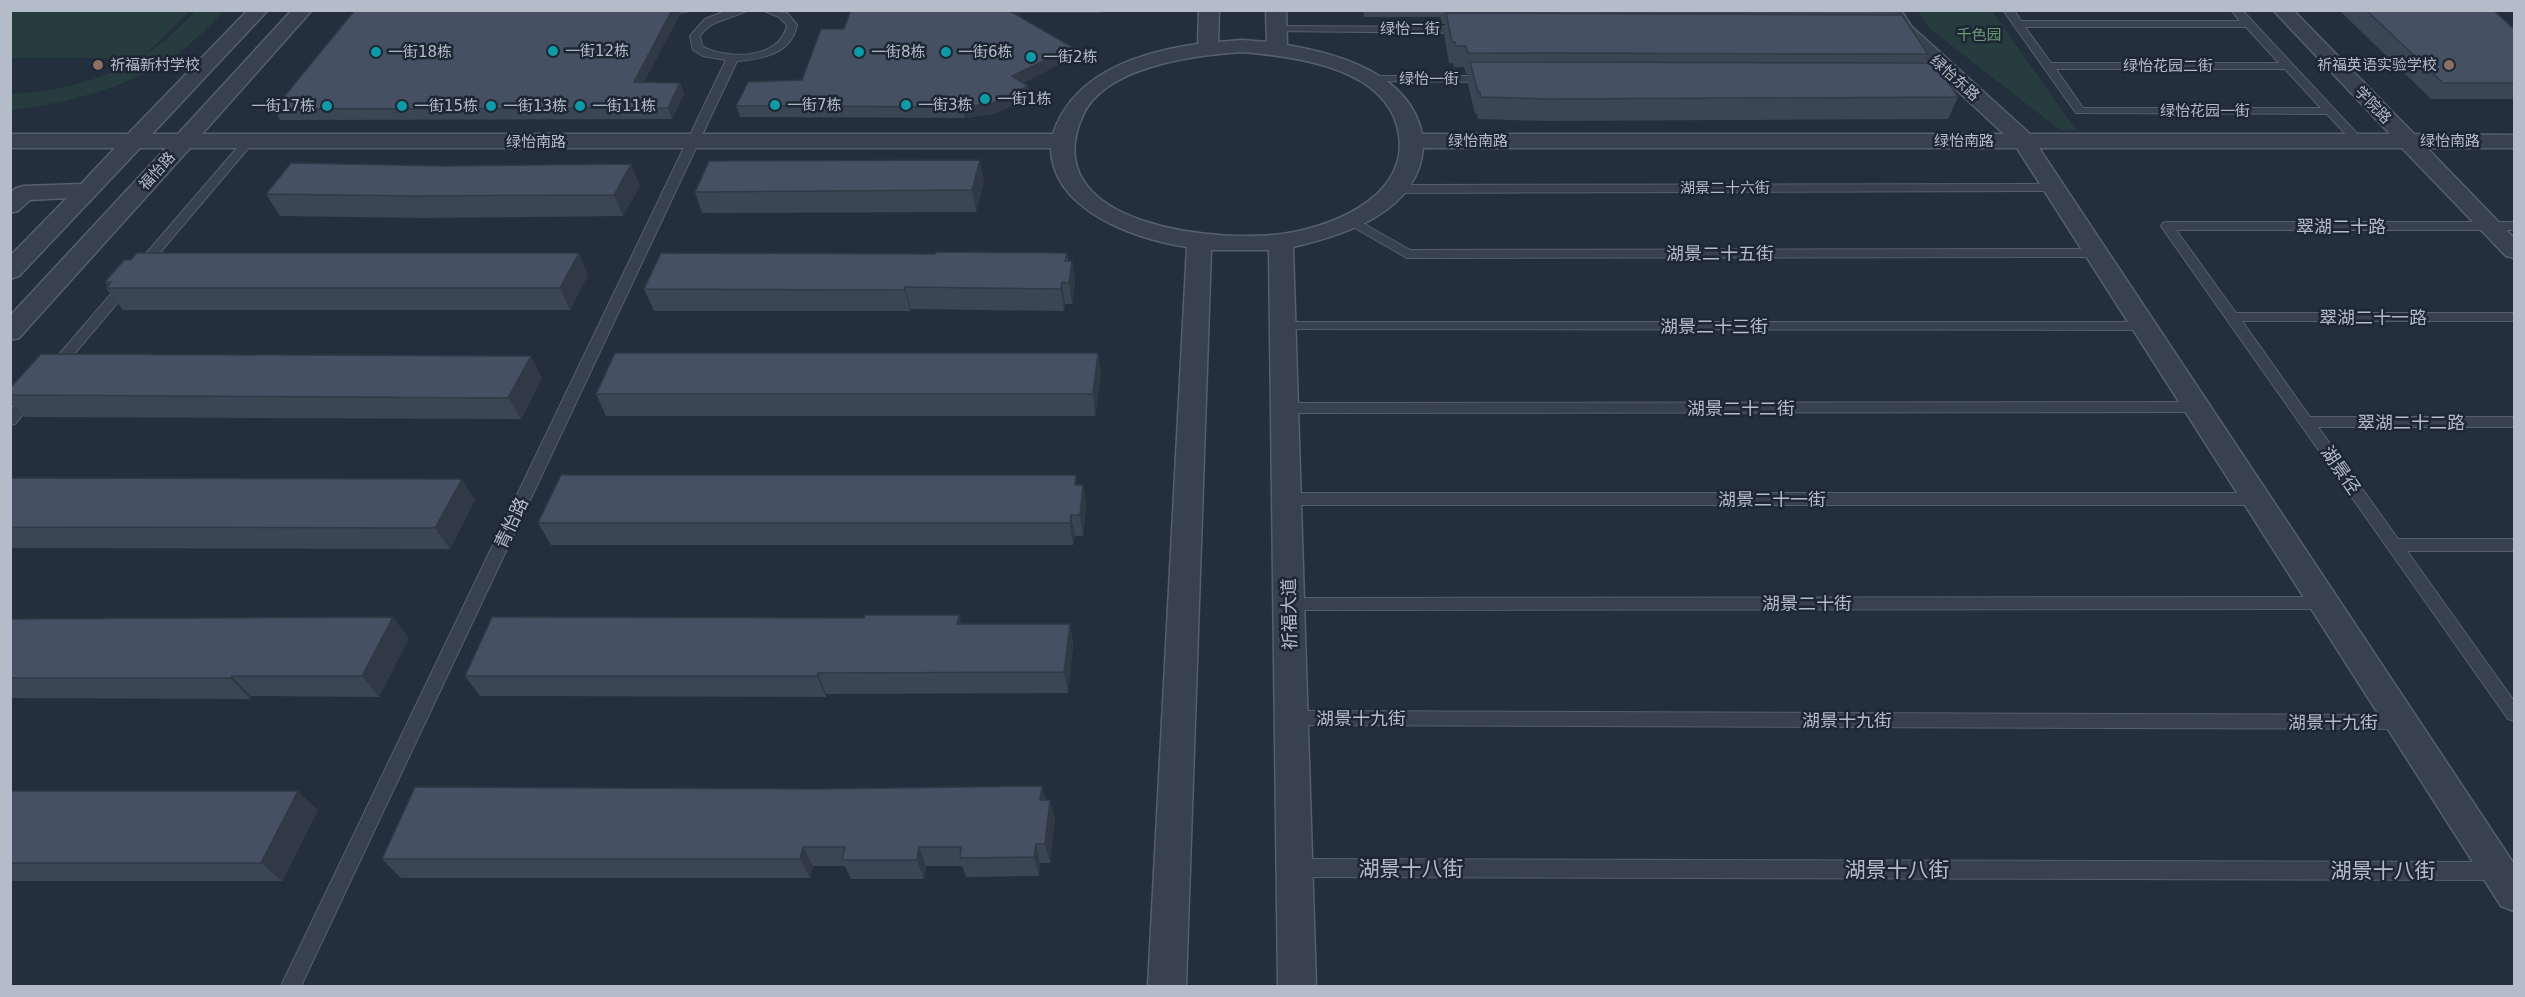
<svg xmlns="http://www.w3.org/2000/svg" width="2525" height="997" font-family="'DejaVu Sans','Noto Sans SC',sans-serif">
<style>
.green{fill:#263c3f}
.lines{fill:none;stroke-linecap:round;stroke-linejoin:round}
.lane-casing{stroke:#565f6c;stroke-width:2}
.street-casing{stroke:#565f6c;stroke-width:3}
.lane{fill:#38414e;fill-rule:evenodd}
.street{fill:#38414e;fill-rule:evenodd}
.wall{fill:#3b4654}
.shaded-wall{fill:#303945}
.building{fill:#455162;stroke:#303945;stroke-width:1.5}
.culture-dot{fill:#0f9aa8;stroke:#1d2633;stroke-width:2}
.education-dot{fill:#8d6e63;stroke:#1d2633;stroke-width:2}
.labels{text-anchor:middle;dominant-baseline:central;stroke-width:5;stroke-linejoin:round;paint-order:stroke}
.far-street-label{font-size:15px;fill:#b4bcc9;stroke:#1d2633}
.far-park-label{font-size:15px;fill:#6b9a76;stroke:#1d2633}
.far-poi-label{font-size:15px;fill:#b4bcc9;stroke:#1d2633;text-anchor:start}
.street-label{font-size:18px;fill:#b4bcc9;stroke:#1d2633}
.near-street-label{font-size:21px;fill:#b4bcc9;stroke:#1d2633}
</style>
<rect width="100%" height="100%" fill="#242f3e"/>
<path class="green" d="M 11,10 L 190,11 L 145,55 L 166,40 L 196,11 L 224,11 C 210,25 196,40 180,52 C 132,87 69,103 11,110 L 11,94 C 55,92 102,81 140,58 L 11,58 Z
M 1918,11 L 1992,11 L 2076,130 L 2060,130 L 1929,28 Z"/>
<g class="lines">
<defs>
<path id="lane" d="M 728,10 L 748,10 C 732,20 712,18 700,36 L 702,46 C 727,60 780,60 787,25 L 779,17 L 762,10 L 787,13 L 797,25 C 791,54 763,59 737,61 L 301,986 L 281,986 L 726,60 L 703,56 L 693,50 L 690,36 L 705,19 Z
M 2003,10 L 2014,10 L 2021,21 L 2240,21 L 2231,10 L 2242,10 L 2364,141 L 2358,144 L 2354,143 L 2327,114 L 2076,113 ZM 2025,27 L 2246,27 L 2279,63 L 2051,63 ZM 2056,69 L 2285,69 L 2321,108 L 2083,108 Z
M 1277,26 L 1463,27 L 1468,30 L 1463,33 L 1273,31 L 1272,29 Z
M 1369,76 L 1489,76 L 1494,79 L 1489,82 L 1365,81 L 1364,79 Z
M 247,140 L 251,141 L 251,145 L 59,372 L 49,372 L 47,369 L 49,366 L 243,141 Z
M 2055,184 L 2059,185 L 2059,191 L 1395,193 L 1389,189 L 1395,185 Z
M 1352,217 L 1410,250 L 2097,249 L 2103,253 L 2097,257 L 1407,258 L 1348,224 L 1348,218 Z
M 2167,222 L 2514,222 L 2514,230 L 2176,230 L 2236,313 L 2514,313 L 2514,321 L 2242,321 L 2310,417 L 2514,417 L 2514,427 L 2318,427 L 2398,539 L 2514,539 L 2514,551 L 2407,551 L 2514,701 L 2514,721 L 2508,719 L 2163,229 L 2161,226 L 2163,223 Z
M 1283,322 L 2145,322 L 2152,326 L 2145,330 L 1278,329 L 1276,326 Z
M 31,391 L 36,393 L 38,396 L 36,399 L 15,424 L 10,425 L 10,410 L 26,393 Z
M 2198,402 L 2205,407 L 2198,412 L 1284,413 L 1277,408 L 1284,403 Z
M 1286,493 L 2257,493 L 2262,495 L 2265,499 L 2262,503 L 2257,505 L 1286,505 L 1281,503 L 1278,499 L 1281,495 Z
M 2325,597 L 2331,599 L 2333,603 L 2331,607 L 2325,609 L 1289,610 L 1283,609 L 1281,604 L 1283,599 L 1289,598 Z
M 1291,711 L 2402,715 L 2408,717 L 2411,722 L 2408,727 L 2402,729 L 1291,725 L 1285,723 L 1282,718 L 1285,713 Z
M 1294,859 L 2497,862 L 2504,865 L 2506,871 L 2504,877 L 2497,880 L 1294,877 L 1287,874 L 1285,868 L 1287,862 Z"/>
<path id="street" d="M 248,10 L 268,10 L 152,134 L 178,134 L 292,10 L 312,10 L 202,134 L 1053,134 C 1073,73 1140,52 1198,44 L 1199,10 L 1219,10 L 1218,42 L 1242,40 L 1267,42 L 1266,10 L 1286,10 L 1287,45 C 1339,54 1410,74 1422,134 L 2004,134 L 1896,34 L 1882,10 L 1901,10 L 1911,26 L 2030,134 L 2390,134 L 2273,10 L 2293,10 L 2414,134 L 2514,135 L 2514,148 L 2427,148 L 2514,238 L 2514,258 L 2506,256 L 2402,148 L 2039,148 L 2514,864 L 2514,911 L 2501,906 L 2017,148 L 1423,148 C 1418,212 1345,235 1293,247 L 1316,986 L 1278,986 L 1269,250 L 1211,250 L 1186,986 L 1148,986 L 1187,247 C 1136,239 1052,211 1051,148 L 190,148 L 19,338 L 10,340 L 10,316 L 166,148 L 140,148 L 19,276 L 10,279 L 10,256 L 67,198 L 30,200 L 18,211 L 10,213 L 10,193 L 16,188 L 24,186 L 81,184 L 115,148 L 10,148 L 10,134 L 128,134 ZM 1242,52 C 1291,56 1372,66 1394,117 C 1406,147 1399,173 1376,195 C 1353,215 1324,226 1294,232 C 1224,246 1032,227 1083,115 C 1105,66 1196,55 1242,52 Z"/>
</defs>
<use href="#lane" class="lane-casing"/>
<use href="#street" class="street-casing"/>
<use href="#lane" class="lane"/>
<use href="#street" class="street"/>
</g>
<path class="wall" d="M 355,10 L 689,10 L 688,13 L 680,14 L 644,82 L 680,83 L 684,94 L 672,119 L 280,120 L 274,109 Z
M 851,10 L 1109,10 L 1100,13 L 1013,13 L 1072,47 L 1073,57 L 1023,83 L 1030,97 L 994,114 L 965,118 L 740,117 L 736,106 L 802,80 L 844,29 Z
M 1363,10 L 1893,10 L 1892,15 L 1928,54 L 1924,63 L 1958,97 L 1948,119 L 1546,121 L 1478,119 L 1477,114 L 1475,114 L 1468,84 L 1469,74 L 1466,74 L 1464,67 L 1454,67 L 1453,63 L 1449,63 L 1444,34 L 1445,24 L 1442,24 L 1440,17 L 1364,17 Z
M 2339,10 L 2493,10 L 2514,29 L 2514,99 L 2431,99 Z
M 984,181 L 976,212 L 702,213 L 695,192 Z
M 640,186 L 623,216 L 423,218 L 280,216 L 266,194 Z
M 1067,253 L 1068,261 L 1072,261 L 1075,282 L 1072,304 L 1065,304 L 1064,311 L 911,309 L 910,311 L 654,311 L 644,289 L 935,254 Z
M 588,275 L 570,310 L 123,310 L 106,288 L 108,286 L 105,282 Z
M 1098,353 L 1101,374 L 1095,416 L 606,416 L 596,394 Z
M 542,378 L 521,419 L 25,417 L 10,401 L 10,388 Z
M 10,478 L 475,500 L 450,549 L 10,548 Z
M 1083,485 L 1086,506 L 1083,536 L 1075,536 L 1073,545 L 551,545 L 538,523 Z
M 959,615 L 961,624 L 1070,624 L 1073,645 L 1068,693 L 826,694 L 826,697 L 480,696 L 465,676 L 864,618 Z
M 10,619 L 409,638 L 379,697 L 251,696 L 250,699 L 10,698 Z
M 10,791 L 318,810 L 282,881 L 10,881 Z
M 1046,800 L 1050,800 L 1055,820 L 1050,863 L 1040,863 L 1039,876 L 966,877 L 962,866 L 926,866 L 924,879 L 851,879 L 845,866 L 813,866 L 810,878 L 401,878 L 382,859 Z"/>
<path class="shaded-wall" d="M 672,10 L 679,10 L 680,14 L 638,93 L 634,82 Z
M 1072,47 L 1073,57 L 1014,87 L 1012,76 Z
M 680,83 L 684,94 L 672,119 L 668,108 Z
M 1028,86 L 1030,97 L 994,114 L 965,118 L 963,107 Z
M 980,160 L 984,181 L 976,212 L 972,190 Z
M 631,164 L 640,186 L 623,216 L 614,195 Z
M 579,253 L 588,275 L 570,310 L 560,288 Z
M 1072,261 L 1075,282 L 1072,304 L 1069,283 Z
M 1062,282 L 1065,304 L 1064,311 L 1061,289 Z
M 905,287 L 911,309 L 910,311 L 905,290 Z
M 1098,353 L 1101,374 L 1095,416 L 1093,394 Z
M 531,356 L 542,378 L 521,419 L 508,398 Z
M 462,479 L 475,500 L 450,549 L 435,528 Z
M 1083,485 L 1086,506 L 1083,536 L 1080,515 Z
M 1071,515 L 1075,536 L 1073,545 L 1070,523 Z
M 959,615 L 964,636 L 957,624 Z
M 393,617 L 409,638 L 379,697 L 362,676 Z
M 1070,624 L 1073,645 L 1068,693 L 1064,672 Z
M 818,673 L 826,694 L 826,697 L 817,676 Z
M 232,676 L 251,696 L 250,699 L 230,678 Z
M 1042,786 L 1047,805 L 1040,800 Z
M 298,791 L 318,810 L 282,881 L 261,863 Z
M 1050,800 L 1055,820 L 1050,863 L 1045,844 Z
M 1036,844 L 1040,863 L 1039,876 L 1034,857 Z
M 803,847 L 813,866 L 810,878 L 800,859 Z
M 919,847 L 926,866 L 924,879 L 917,860 Z"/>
<path class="building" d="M 355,10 L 672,10 L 634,82 L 680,83 L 668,108 L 274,109 Z
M 851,10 L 1008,10 L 1072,47 L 1012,76 L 1028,86 L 993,103 L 963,107 L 736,106 L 748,82 L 802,80 L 821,29 L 844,29 Z
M 2366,10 L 2493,10 L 2514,29 L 2514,83 L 2443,83 Z
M 1446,13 L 1902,15 L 1928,54 L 1468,53 L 1466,46 L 1456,46 L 1455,42 L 1452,42 Z
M 1470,62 L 1935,63 L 1958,97 L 1549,99 L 1481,97 L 1480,92 L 1478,92 Z
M 980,160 L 972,190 L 695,192 L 709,161 Z
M 291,163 L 445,166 L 631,164 L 614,195 L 411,196 L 266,194 Z
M 936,252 L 1067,253 L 1065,261 L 1072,261 L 1069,283 L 1062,282 L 1061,289 L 905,287 L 905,290 L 644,289 L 661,253 L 935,254 Z
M 137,253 L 579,253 L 560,288 L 106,288 L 111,282 L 105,282 L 124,260 L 131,260 Z
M 615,353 L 1098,353 L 1093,394 L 596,394 Z
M 41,354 L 531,356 L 508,398 L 10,395 L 10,388 Z
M 561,475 L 1076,475 L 1075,485 L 1083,485 L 1080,515 L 1071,515 L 1070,523 L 538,523 Z
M 10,478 L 462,479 L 435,528 L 10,527 Z
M 865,615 L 959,615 L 957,624 L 1070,624 L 1064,672 L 818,673 L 817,676 L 465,676 L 492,617 L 864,618 Z
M 393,617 L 362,676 L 232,676 L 230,678 L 10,678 L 10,619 Z
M 1042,786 L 1040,800 L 1050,800 L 1045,844 L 1036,844 L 1034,857 L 960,858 L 961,847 L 919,847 L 917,860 L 842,860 L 845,847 L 803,847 L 800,859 L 382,859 L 415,787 L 818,789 Z
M 10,791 L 298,791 L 261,863 L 10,863 Z"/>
<g class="culture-dot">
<circle cx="553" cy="51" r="6"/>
<circle cx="376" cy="52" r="6"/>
<circle cx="859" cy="52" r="6"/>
<circle cx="946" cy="52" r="6"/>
<circle cx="1031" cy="57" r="6"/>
<circle cx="985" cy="99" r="6"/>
<circle cx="775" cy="105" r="6"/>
<circle cx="906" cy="105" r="6"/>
<circle cx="327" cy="106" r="6"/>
<circle cx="402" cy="106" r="6"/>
<circle cx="491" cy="106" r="6"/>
<circle cx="580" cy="106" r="6"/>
</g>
<g class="education-dot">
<circle cx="98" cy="65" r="6"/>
<circle cx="2449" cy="65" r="6"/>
</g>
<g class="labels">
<g class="far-street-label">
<text x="1410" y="29">绿怡二街</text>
<text x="2168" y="66">绿怡花园二街</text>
<text transform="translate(1955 78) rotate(42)">绿怡东路</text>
<text x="1429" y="79">绿怡一街</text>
<text transform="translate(2373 105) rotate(46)">学院路</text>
<text x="2205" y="111">绿怡花园一街</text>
<text x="1478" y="141">绿怡南路</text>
<text x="1964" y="141">绿怡南路</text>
<text x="2450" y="141">绿怡南路</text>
<text x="536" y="142">绿怡南路</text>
<text transform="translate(157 171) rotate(-48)">福怡路</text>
<text x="1725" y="188">湖景二十六街</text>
</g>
<g class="far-park-label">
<text x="1979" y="35">千色园</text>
</g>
<g class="far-poi-label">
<text x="565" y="51">一街12栋</text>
<text x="388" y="52">一街18栋</text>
<text x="871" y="52">一街8栋</text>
<text x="958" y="52">一街6栋</text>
<text x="1043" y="57">一街2栋</text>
<text x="110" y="65">祈福新村学校</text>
<text x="2437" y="65" text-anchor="end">祈福英语实验学校</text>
<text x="997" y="99">一街1栋</text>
<text x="787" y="105">一街7栋</text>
<text x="918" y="105">一街3栋</text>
<text x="315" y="106" text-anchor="end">一街17栋</text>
<text x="414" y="106">一街15栋</text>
<text x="503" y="106">一街13栋</text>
<text x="592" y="106">一街11栋</text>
</g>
<g class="street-label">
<text x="2341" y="226">翠湖二十路</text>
<text x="1720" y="253">湖景二十五街</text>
<text x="2373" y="317">翠湖二十一路</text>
<text x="1714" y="326">湖景二十三街</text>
<text x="1741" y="408">湖景二十二街</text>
<text x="2411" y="422">翠湖二十二路</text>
<text transform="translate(2341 470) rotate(55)">湖景径</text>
<text x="1772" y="499">湖景二十一街</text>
<text transform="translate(511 523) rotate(-65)">青怡路</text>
<text x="1807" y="603">湖景二十街</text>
<text transform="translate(1289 614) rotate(-91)">祈福大道</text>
<text x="1361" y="718">湖景十九街</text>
<text x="1847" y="720">湖景十九街</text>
<text x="2333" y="722">湖景十九街</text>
</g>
<g class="near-street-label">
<text x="1411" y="869">湖景十八街</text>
<text x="1897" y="870">湖景十八街</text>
<text x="2383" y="871">湖景十八街</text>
</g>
</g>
<rect width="2525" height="997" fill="none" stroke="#b4bcc9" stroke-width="24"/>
</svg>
